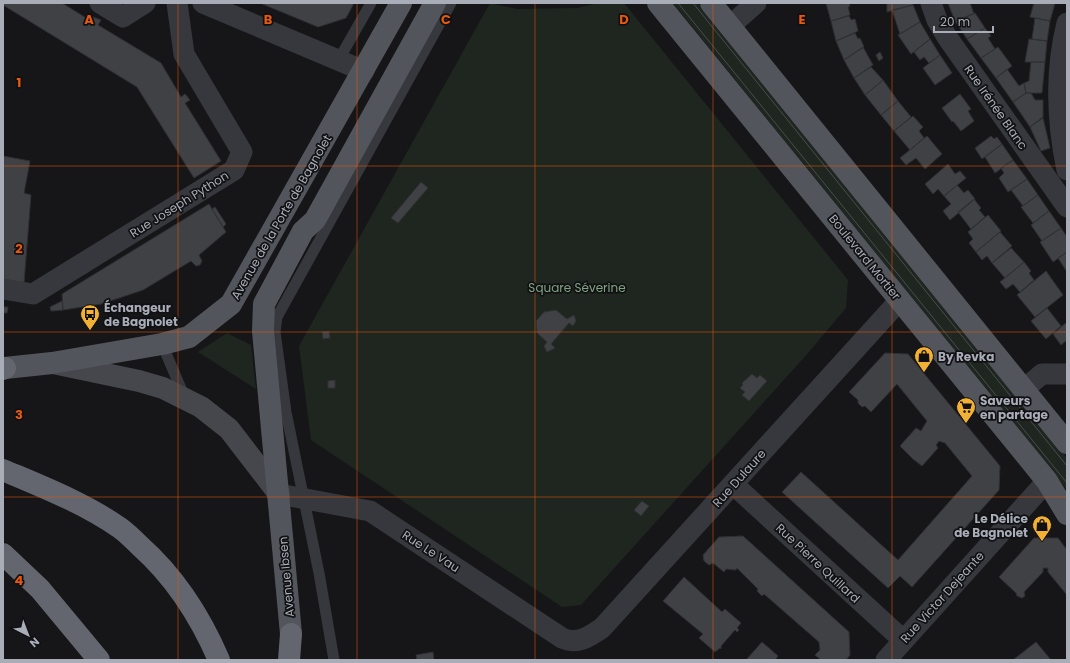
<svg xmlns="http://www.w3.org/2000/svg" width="1070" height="663" font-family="Poppins,sans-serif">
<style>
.green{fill:#1e261f}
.building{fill:#404145;stroke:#303034}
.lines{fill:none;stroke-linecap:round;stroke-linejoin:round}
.service{stroke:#37383d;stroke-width:11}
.minor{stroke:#37383d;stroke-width:21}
.secondary{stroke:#45474d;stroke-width:22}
.primary{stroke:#53555c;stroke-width:22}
.motorway{stroke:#63666e;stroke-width:22}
.tram{stroke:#4a4c52;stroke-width:1}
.grid{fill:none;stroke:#e8590c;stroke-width:1;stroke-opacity:0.55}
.labels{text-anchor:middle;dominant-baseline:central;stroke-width:3.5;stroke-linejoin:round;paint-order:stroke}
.street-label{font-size:12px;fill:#a8adb8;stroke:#111113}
.park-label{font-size:12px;fill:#7fa381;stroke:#111113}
.poi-label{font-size:12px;font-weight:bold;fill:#a8adb8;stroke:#111113;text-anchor:start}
.grid-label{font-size:13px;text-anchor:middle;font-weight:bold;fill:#e8590c;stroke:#111113;stroke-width:3.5;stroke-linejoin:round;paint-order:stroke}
</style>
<rect width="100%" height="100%" fill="#161618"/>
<path class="green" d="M 490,3 L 517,9 L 578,8 L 598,3 L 624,3 L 848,280 L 846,308 L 809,352 L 581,605 L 562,607 L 311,440 L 299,346 Z
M 673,3 L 698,3 L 1067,458 L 1067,490 Z
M 227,333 L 251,345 L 256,389 L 198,352 Z"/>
<path class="building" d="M 3,3 L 62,3 L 91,21 L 93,17 L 101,20 L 98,25 L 161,63 L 181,97 L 185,94 L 190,100 L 185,103 L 221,161 L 194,178 L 137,87 L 3,5 Z
M 260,3 L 354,3 L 346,18 L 318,27 Z
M 826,3 L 849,3 L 850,6 L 848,7 L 850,15 L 831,21 Z
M 887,3 L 913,3 L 913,5 L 887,12 Z
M 948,3 L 970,3 L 974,14 L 955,21 Z
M 1034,3 L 1055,3 L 1050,21 L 1030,17 Z
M 913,5 L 920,22 L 900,34 L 892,10 Z
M 975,13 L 985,28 L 967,39 L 955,21 Z
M 849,16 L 851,20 L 855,19 L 858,31 L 836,41 L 831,21 Z
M 1035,18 L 1050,21 L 1047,41 L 1032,39 Z
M 920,22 L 930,39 L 911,54 L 898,35 Z
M 985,28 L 991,36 L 988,38 L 995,49 L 981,58 L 967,39 Z
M 855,33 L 858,39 L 860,38 L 864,47 L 844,60 L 836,41 Z
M 930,39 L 940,55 L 929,63 L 924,57 L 920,60 L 914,52 Z
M 1029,39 L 1047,41 L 1045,62 L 1025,62 Z
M 863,47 L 873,65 L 854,78 L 844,60 Z
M 998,47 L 1012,66 L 996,78 L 981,58 Z
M 880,52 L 883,58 L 879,61 L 876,55 Z
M 940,55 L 952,73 L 935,85 L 923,68 Z
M 1031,62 L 1045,62 L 1042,93 L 1026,93 L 1024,83 L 1029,81 Z
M 871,67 L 883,80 L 865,95 L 854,78 Z
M 1007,69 L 1019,86 L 1024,83 L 1026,93 L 1013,102 L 996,78 Z
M 883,80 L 898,101 L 881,115 L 865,95 Z
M 1026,93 L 1031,93 L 1035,100 L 1043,100 L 1043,117 L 1030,127 L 1013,102 Z
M 960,94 L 971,109 L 968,111 L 974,121 L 961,131 L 953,121 L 952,122 L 942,108 Z
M 898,101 L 911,117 L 894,131 L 881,115 Z
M 913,116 L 923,127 L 919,131 L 924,138 L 910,150 L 894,131 Z
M 1043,118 L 1050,148 L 1041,151 L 1030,127 Z
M 927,136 L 942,154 L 925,169 L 916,158 L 906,165 L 900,158 Z
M 991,136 L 994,139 L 997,137 L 1002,144 L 982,159 L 975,148 Z
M 1002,144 L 1013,160 L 995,173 L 985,157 Z
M 3,156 L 30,161 L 24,193 L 31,195 L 24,283 L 3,279 Z
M 1013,160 L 1027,179 L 1008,192 L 999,178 L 1004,173 L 1001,168 Z
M 948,164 L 955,174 L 960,171 L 966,178 L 944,196 L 938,189 L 933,194 L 925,184 Z
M 1027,179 L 1038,195 L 1023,206 L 1011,190 Z
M 421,182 L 428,188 L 398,223 L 391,218 Z
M 957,185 L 964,193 L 968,190 L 975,199 L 950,220 L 943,211 L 951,204 L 944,196 Z
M 1038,195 L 1049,211 L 1033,223 L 1021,207 Z
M 974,199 L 981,208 L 979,210 L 985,217 L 971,229 L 958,212 Z
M 209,204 L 226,232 L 199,255 L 202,261 L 200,265 L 196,266 L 191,261 L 143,290 L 101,304 L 63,310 L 62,294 Z
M 215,207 L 226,224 L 223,227 L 212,209 Z
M 1049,211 L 1061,228 L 1042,241 L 1031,225 Z
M 988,215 L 1001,231 L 976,252 L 969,243 L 973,239 L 968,232 Z
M 1061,228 L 1067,237 L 1067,252 L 1053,262 L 1040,242 Z
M 1000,232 L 1012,246 L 992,263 L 987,256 L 982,260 L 976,252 Z
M 1011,248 L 1024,262 L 1005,278 L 992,263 Z
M 1067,252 L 1067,272 L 1058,258 Z
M 1024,262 L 1031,271 L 1029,273 L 1034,280 L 1020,292 L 1013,284 L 1006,289 L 1000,282 Z
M 1046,271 L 1063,295 L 1035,317 L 1017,295 Z
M 62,301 L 63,310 L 51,311 L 50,307 Z
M 3,307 L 8,307 L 7,313 L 3,313 Z
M 1047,308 L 1061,326 L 1046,339 L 1031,321 Z
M 556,310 L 567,319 L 574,315 L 576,321 L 573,326 L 569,323 L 551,344 L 555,348 L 547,352 L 544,346 L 547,342 L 537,333 L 536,321 L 544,312 Z
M 1067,322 L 1067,340 L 1061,345 L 1053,334 Z
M 329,331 L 330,338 L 323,339 L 322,332 Z
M 885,353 L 908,354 L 1000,466 L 999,490 L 912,587 L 900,576 L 888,588 L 782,492 L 801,472 L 898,560 L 972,476 L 945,443 L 939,441 L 936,445 L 938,448 L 922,466 L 913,459 L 900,446 L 916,428 L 921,431 L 927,421 L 897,384 L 871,412 L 865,406 L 862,407 L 858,403 L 858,400 L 849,392 Z
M 752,374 L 757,378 L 760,375 L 767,381 L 749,401 L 742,395 L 745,392 L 740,388 L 743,385 L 742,383 Z
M 335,380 L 335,388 L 328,388 L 328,381 Z
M 642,501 L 649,506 L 641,516 L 634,510 Z
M 743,536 L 849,632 L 850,655 L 846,660 L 821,660 L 815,655 L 820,650 L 819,642 L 764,594 L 762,596 L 757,591 L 758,589 L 737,568 L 736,570 L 726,569 L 724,572 L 713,563 L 709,565 L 704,561 L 703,555 L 719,537 Z
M 1034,538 L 1058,538 L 1067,550 L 1067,595 L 1048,572 L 1048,568 L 1043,568 L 1043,572 L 1024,592 L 1025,596 L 1022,598 L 1017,596 L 1016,593 L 999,577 Z
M 684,577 L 722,612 L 725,609 L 741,623 L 737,628 L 739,630 L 737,632 L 735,630 L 721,646 L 721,649 L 720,648 L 715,652 L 699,638 L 703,634 L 663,601 Z
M 762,642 L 778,656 L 775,660 L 746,660 Z
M 1036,642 L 1051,660 L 1013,660 Z
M 433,652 L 434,660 L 441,660 L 417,660 L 416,655 Z"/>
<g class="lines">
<path class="service" d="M 338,61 L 371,3
M 162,344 L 185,398
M 334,660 L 319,573 L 286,412 L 275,332 L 277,317 L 451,3"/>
<path class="minor" d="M 100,3 L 123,17 L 145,3
M 203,3 L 364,71
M 931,3 L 937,20 L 947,37 L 1067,207
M 1067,23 C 1055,71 1057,122 1067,170
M 730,26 L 756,3
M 3,289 L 33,294 L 234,170 L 242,152 L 184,54 L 177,3
M 1024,389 L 1042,374 L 1067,374
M 734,485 L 903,640
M 279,494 L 370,511 L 562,638 C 577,645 589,637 602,628 L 900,300
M 886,660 L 1047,481"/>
<path class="secondary" d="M 53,363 L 139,381 L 163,388 L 201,407 L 229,429 L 279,494"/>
<path class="primary" d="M 658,3 L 1047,481 L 1067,514
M 711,3 L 1067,443
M 5,368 L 52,363 L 162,344 L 189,337 L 231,304 L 401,3
M 291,634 L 263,331 L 264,304 L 303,231 L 315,220 L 435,3"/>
<path class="motorway" d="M 3,369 L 5,368
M 3,470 C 43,487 84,503 120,528 C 127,533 134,540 140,546 C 176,578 200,616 219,660
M 3,554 L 40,589 L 99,660
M 289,660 L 291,634"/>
<path class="tram" d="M 678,3 L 1067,483
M 693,3 L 1067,466"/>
</g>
<path class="grid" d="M 178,3 L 178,660M 357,3 L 357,660M 535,3 L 535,660M 713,3 L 713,660M 892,3 L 892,660M 3,166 L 1067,166M 3,332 L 1067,332M 3,497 L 1067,497"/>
<defs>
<symbol id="bus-pin" viewBox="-11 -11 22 30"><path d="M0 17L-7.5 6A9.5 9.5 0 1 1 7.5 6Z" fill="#f2b134" stroke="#111113"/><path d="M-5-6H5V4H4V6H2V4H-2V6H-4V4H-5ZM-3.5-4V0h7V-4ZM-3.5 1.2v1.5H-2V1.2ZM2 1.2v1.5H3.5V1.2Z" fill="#111"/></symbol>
<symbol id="shop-pin" viewBox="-11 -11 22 30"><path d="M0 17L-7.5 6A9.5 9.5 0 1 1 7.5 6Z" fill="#f2b134" stroke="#111113"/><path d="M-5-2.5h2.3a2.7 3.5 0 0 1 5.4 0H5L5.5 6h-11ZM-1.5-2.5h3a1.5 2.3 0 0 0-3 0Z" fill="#111"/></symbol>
<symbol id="supermarket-pin" viewBox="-11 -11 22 30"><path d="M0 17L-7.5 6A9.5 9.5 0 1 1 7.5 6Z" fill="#f2b134" stroke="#111113"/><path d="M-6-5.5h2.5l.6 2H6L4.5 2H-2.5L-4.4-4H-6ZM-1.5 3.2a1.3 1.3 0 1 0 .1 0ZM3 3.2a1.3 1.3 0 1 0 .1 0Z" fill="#111"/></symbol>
</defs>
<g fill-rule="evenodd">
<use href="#bus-pin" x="79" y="303" width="22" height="30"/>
<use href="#shop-pin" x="913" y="345" width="22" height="30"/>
<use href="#supermarket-pin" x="955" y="396" width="22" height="30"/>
<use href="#shop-pin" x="1031" y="514" width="22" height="30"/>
</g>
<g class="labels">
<g class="street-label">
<text transform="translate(996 107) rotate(55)">Rue Irénée Blanc</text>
<text transform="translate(179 204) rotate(-32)">Rue Joseph Python</text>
<text transform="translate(281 217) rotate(-60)">Avenue de la Porte de Bagnolet</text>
<text transform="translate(865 257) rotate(51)">Boulevard Mortier</text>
<text transform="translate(739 478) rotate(-48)">Rue Dulaure</text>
<text transform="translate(431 551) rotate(33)">Rue Le Vau</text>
<text transform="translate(818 563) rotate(43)">Rue Pierre Quillard</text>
<text transform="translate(286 577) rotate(-95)">Avenue Ibsen</text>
<text transform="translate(942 597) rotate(-48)">Rue Victor Dejeante</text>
</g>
<g class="park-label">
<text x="577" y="287">Square Séverine</text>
</g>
<g class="poi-label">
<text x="104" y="307">Échangeur<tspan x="104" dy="14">de Bagnolet</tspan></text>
<text x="938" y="356">By Revka</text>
<text x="980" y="400">Saveurs<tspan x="980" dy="14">en partage</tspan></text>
<text x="1028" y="518" text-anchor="end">Le Délice<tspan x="1028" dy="14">de Bagnolet</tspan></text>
</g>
</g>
<g class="grid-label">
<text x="89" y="24">A</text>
<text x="268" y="24">B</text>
<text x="446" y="24">C</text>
<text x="624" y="24">D</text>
<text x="802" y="24">E</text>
<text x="19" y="87">1</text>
<text x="19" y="253">2</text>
<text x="19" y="419">3</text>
<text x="19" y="585">4</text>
</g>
<rect width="1070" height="663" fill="none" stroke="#a8adb8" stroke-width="8"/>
<g transform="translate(28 635) rotate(138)" stroke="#111113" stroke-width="3" paint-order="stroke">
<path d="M0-3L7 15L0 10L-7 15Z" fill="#a8adb8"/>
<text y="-6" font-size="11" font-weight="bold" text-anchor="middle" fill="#a8adb8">N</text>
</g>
<path d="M934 26v6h59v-6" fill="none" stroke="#a8adb8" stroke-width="2"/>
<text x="940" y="26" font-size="12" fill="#a8adb8" stroke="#111113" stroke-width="3" paint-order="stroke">20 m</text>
</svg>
